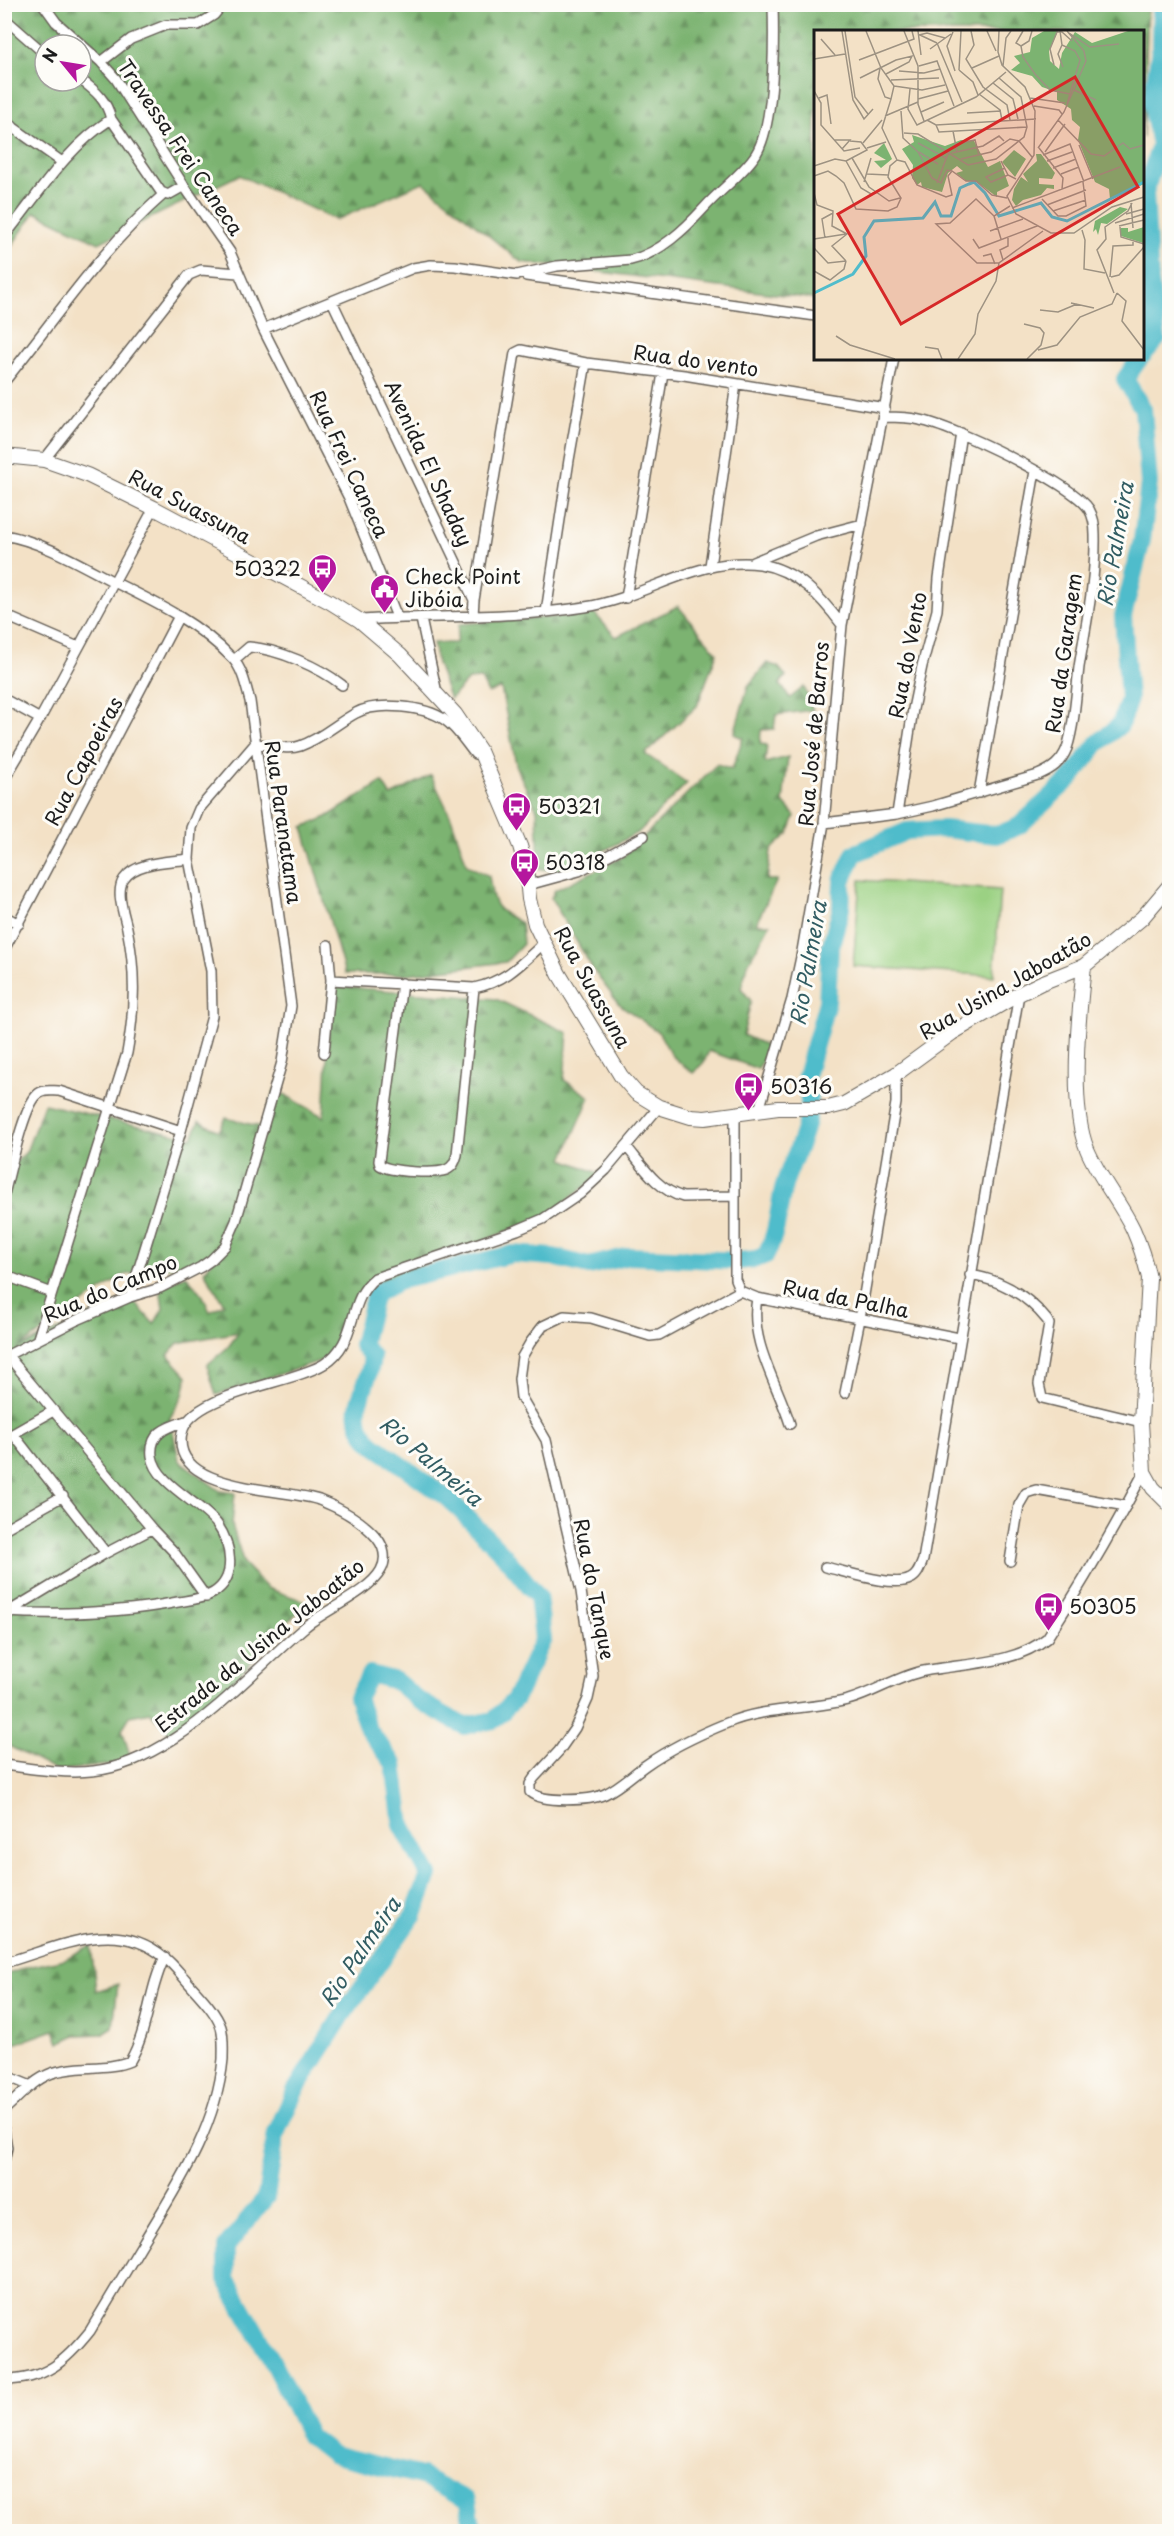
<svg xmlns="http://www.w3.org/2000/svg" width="1174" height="2536" font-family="'Playpen Sans',sans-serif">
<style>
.forest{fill:url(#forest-firs);stroke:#4c6846;stroke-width:1.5;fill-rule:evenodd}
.garden{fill:#9bd183;stroke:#5c7650;stroke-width:1.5}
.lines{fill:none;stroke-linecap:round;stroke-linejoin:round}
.river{stroke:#50bccb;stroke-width:18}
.street-casing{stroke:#676158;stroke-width:12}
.secondary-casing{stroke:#676158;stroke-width:16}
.street{stroke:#fff;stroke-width:9}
.secondary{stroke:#fff;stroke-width:14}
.labels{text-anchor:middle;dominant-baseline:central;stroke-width:6;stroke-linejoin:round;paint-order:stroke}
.street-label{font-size:20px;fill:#1c1c1c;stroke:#fdfcf7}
.poi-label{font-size:20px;fill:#1c1c1c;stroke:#fdfcf7;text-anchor:start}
.water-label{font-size:21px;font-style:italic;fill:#315c62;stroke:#fdfcf7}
.inset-river{fill:none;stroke:#50bccb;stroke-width:3}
.inset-road{fill:none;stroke:#9d9282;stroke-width:1.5}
.view{fill:#d62828;fill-opacity:0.15;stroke:#d62828;stroke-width:3}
.inset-edge{fill:none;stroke:#1c1c1c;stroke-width:3}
</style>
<defs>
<pattern id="forest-firs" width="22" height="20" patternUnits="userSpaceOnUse" patternTransform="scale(1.5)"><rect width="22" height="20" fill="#7cb371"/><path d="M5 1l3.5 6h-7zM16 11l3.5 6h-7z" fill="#65915c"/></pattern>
</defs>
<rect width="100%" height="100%" fill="#fdfcf7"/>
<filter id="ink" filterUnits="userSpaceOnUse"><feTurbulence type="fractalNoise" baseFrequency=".0167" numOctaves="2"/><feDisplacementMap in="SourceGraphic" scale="12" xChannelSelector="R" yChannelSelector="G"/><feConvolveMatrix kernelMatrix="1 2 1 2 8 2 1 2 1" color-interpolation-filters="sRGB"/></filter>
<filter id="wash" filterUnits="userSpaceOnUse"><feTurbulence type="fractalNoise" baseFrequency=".008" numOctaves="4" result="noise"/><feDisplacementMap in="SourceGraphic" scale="24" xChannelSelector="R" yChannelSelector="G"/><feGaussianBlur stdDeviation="1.35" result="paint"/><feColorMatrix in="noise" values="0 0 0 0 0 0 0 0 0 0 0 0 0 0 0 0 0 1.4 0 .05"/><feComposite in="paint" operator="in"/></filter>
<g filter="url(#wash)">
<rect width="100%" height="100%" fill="#f3e1c6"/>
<path class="forest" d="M 5,5 L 1148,5 L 1143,138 L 1142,32 L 816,32 L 815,299 L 521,262 L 423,182 L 336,220 L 239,175 L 99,243 L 35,212 L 5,255 ZM 45,45 L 81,45 L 81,81 L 45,81 Z
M 678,606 L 717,653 L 697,706 L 645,754 L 687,783 L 639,832 L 566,871 L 539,869 L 537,810 L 517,769 L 501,688 L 488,693 L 481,679 L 468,680 L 450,699 L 437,664 L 433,643 L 456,643 L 459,624 L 595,614 L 616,637 Z
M 767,663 L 778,667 L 786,676 L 780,684 L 790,698 L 804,687 L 813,710 L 776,715 L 774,729 L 761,730 L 760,744 L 767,745 L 765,763 L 788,757 L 783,802 L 795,816 L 788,834 L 771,850 L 767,880 L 777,880 L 756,924 L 770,924 L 748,964 L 741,988 L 751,1001 L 743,1035 L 770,1047 L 758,1069 L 709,1051 L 704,1062 L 693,1073 L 672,1056 L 659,1033 L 618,1003 L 594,971 L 551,898 L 555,890 L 623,857 L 717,764 L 732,769 L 743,738 L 734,734 L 748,686 Z
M 431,775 L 451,817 L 467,865 L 489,876 C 494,907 493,908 521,923 L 523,944 L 506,962 L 408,974 L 345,974 L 303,827 L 327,817 L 382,782 L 391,796 Z
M 331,986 L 496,999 L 568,1033 L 564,1080 L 590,1097 L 563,1159 L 601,1174 L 547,1216 L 365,1286 L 340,1325 L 332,1357 L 216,1395 L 207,1365 L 228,1347 L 239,1332 L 178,1343 L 168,1355 L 187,1376 L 183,1395 L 170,1418 L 179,1460 L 220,1491 L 235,1493 L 232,1525 L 244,1564 L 267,1588 L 307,1602 L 233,1681 L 170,1734 L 150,1712 L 130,1716 L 122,1729 L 132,1762 L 56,1771 L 5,1744 L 5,1173 L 26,1152 L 44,1104 L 192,1138 L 199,1121 L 219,1131 L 226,1118 L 262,1127 L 275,1089 L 324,1117 ZM 218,1254 L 204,1271 L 224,1304 L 210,1312 L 203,1296 L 186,1275 L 160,1288 L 163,1309 L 154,1324 L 130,1297 L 17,1349 L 124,1275 L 211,1260 Z
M 91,1945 L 96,1991 L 118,1984 L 113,2027 L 102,2034 L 76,2035 L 59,2043 L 54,2030 L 15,2044 L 5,2043 L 5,1975 L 28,1967 L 65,1959 Z"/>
<path class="garden" d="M 860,880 L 1000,890 L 994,976 L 853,966 Z"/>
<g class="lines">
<path class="river" d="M 1142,356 L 1157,339 L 1150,282 L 1145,192 L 1160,145 L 1152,103 L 1160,49 L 1161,4
M 473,2532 L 468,2501 L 421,2476 L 332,2454 L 309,2436 L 270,2357 L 226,2279 L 226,2247 L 266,2197 L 276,2133 L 295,2091 L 343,2014 L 414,1914 L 429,1875 L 402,1825 L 394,1764 L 368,1729 L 357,1698 L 370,1674 L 396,1681 L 418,1700 L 464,1726 L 494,1720 L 515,1699 L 543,1639 L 538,1596 L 504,1555 L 450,1500 L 371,1443 C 341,1410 370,1392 372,1356 L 362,1345 L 375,1294 L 402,1280 L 513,1254 L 553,1257 L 589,1266 L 629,1256 L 738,1261 L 756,1259 L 766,1255 C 780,1228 777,1206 786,1179 C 797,1148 818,1113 805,1080 L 827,1002 L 830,948 L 841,909 L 842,881 L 854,854 L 907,831 L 944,829 L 997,835 L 1019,826 L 1071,778 L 1097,744 L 1120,725 L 1129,699 L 1123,616 L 1142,540 L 1149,483 L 1143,409 L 1125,379 L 1140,358"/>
</g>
</g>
<g filter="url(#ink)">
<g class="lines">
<defs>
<path id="street" d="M 43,4 L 56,22 L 101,62 L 116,79 L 184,186 L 230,252 L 263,329 L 349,498 L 397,617
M 4,18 L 45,54
M 101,62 L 131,39 L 166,25 L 198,25 L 214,15 L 223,4
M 81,80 C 96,91 107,101 111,119 L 161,192 L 168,195 L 184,186
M 4,116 L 14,128 L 62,162
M 4,237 C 39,194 64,150 111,119
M 526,276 L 816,316
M 332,301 L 474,600
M 263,329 L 413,268 L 431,265 L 455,266 L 517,275 L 557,266 L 631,260 C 660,253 685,229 705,207 C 720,190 744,173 756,154 C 775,123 774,42 773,4
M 4,382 C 56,318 102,248 164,194
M 44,460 L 189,275 L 201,270 L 238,273
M 4,535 C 44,542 79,564 114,582 C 157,603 200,624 233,659 C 243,670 246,687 250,701 L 291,1006 L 282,1062 L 236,1221 L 225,1246 L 211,1260 L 201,1267 L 160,1288 L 130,1297 L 77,1320 L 4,1357
M 753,562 L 816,536 L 862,524
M 710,566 L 736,384
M 626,598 L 663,373
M 546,612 L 569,460 L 586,363
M 4,615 L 78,647
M 473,615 L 474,600 L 515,353 L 521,350 L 586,363 L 684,375 L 885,408
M 421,619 L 437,693
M 359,620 C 434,615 510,619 585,607 C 646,598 697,556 760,564 C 797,570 821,597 842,625
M 234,660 L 249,647 C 278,649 319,667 342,685
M 4,699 L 40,719
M 4,780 L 40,719 L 154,508
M 979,793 L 1035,471
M 897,814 L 913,709 L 922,666 L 937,610 L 939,578 L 961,433
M 824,823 L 897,814 L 933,806 L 1038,775 C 1052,769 1061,763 1067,748 C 1075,723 1076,693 1079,667 C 1086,624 1096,579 1095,535 C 1095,526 1093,516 1089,509 C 1072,483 952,426 920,420 C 908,417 896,417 884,417
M 528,885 L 579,871 L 644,836
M 4,916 L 19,924
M 4,950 L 179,616
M 331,980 L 474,988 C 506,981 520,965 544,943
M 402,983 L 379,1161 L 380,1165 C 390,1172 435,1174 446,1170 C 453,1167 455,1162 457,1155 L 474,988
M 324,1053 L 331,980 L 328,945
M 759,1110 L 792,999 L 801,957 L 824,823 L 842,625 L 894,358
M 735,1114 L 735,1279 L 740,1291 L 757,1298 L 959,1338
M 626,1146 C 642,1165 657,1190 683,1197 L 734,1196
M 4,1194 C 10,1173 23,1108 37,1095 C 43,1089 51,1091 59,1091 L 181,1131
M 4,1275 L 52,1293
M 970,1275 C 1002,1280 1027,1295 1047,1320 L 1049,1324 L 1039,1384 L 1042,1398 L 1141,1422
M 740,1291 L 659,1335 L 650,1336 L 591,1318 L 564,1316 L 543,1326 L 530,1343 L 522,1357 L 519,1379 L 521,1397 L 546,1440 L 581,1591 L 593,1676 L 588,1699 L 575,1728 L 559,1751 L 534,1778 L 530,1784 L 530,1792 C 542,1803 590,1801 605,1794 C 620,1787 633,1774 646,1765 C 670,1748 700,1734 727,1723 C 766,1707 808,1710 848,1700 C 874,1693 898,1676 924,1671 C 964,1663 1014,1665 1047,1638 C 1082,1584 1114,1529 1144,1472
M 130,1297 L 181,1131 L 212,1016 L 211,971 L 189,859 L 191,828 L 199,809 L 255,744 C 270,744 286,751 300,746 C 321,739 337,723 356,713 C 377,701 425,706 445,720 C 457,728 466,743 475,754
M 757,1298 C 749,1342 777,1382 790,1424
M 38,1338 L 127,1053 C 135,1009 136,971 127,928 C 124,914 115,891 124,879 C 136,861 170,862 189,859
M 8,1356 L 152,1529 L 174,1552 L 206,1597
M 845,1393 L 860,1319 L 896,1103 L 896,1074
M 13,1434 L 106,1553
M 4,1439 L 53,1411
M 4,1529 L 63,1496
M 1010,1561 L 1019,1505 L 1026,1493 L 1036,1490 L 1126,1506
M 825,1567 C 844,1571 894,1588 910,1579 C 918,1576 920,1567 923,1560 L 1019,994
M 4,1612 C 62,1615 121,1613 178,1602 C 189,1600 203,1599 213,1593 C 238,1578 231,1544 217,1524 C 200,1502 156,1484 152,1456 C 149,1432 168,1427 186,1421
M 8,1612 L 106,1553 L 152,1529
M 4,1765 C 78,1775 109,1780 175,1738 C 223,1707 262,1663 306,1626 C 326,1610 370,1591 381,1570 C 387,1559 384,1547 377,1538 C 363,1521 339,1508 319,1500 C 286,1488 169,1492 182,1433 C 190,1393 292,1384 324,1364 C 359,1342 346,1301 375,1278 L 517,1230 L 543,1219 L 580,1194 L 606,1170 L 659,1107
M 4,1963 C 57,1948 116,1916 164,1957 C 172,1963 179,1972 186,1980 C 198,1994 215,2010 221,2027 C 224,2037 223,2049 223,2059 C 217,2126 178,2185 144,2241 C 126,2271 108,2301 90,2331 C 66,2361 45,2380 4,2380
M 4,2075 L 31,2086
M 4,2110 C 19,2097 33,2080 52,2073 C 77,2064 106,2071 130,2061 C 149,2029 148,1990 165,1957
M 4,2130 L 7,2148 L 4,2161"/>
<path id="secondary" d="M 4,456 L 44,460 L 87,475 L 154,508 L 330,602 L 359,620 L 400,655 L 455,714 L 480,751 L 520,846 L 526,867 L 529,899 L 535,924 L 559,974 L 621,1076 L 636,1093 L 659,1107 L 691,1117 L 705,1118 L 778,1108 L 828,1108 L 844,1104 L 896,1074 L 952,1033 L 1019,994 L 1041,983 L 1084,966 L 1142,918 L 1170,885
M 1084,966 C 1079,1013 1069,1106 1087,1149 C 1099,1178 1120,1202 1133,1229 C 1140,1245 1145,1261 1149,1278 L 1141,1422 L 1144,1472 L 1153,1488 L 1170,1505"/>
</defs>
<use href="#street" class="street-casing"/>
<use href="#secondary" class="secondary-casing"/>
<use href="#street" class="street"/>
<use href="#secondary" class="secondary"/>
</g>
</g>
<defs>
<symbol id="bus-pin" viewBox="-11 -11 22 30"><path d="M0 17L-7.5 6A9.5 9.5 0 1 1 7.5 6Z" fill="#b5179e" stroke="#fdfcf7"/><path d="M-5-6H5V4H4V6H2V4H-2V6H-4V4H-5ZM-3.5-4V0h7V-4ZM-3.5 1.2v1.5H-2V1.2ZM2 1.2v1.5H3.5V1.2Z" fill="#fff"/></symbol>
<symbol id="civic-pin" viewBox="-11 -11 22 30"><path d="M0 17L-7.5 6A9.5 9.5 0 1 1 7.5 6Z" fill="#b5179e" stroke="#fdfcf7"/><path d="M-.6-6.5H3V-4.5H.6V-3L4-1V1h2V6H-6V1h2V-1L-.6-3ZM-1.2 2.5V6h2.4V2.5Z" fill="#fff"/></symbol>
</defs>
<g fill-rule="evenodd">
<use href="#bus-pin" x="306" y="552" width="33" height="45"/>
<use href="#civic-pin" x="368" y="572" width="33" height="45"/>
<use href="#bus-pin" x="500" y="790" width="33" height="45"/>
<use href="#bus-pin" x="508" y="846" width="33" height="45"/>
<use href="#bus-pin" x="732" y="1070" width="33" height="45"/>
<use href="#bus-pin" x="1032" y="1590" width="33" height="45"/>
</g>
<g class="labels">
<g class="street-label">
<text transform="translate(181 147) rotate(56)">Travessa Frei Caneca</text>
<text transform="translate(696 360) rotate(8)">Rua do vento</text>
<text transform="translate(429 463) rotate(65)">Avenida El Shaday</text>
<text transform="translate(350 464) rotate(65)">Rua Frei Caneca</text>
<text transform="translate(190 506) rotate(28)">Rua Suassuna</text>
<text transform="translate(1063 653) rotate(-82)">Rua da Garagem</text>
<text transform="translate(907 655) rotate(-79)">Rua do Vento</text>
<text transform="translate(813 734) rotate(-85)">Rua José de Barros</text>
<text transform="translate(83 761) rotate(-62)">Rua Capoeiras</text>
<text transform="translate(284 822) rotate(82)">Rua Paranatama</text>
<text transform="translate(1005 985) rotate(-30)">Rua Usina Jaboatão</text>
<text transform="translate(593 987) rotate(61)">Rua Suassuna</text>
<text transform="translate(110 1288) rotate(-23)">Rua do Campo</text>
<text transform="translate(846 1298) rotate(11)">Rua da Palha</text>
<text transform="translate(595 1589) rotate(79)">Rua do Tanque</text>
<text transform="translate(259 1645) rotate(-39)">Estrada da Usina Jaboatão</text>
</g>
<g class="poi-label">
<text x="301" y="568" text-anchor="end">50322</text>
<text x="405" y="576">Check Point<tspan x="405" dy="23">Jibóia</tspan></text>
<text x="538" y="806">50321</text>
<text x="545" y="862">50318</text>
<text x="770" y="1086">50316</text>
<text x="1069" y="1606">50305</text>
</g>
<g class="water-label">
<text transform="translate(1114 544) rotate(-80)">Rio Palmeira</text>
<text transform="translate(807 963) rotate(-80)">Rio Palmeira</text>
<text transform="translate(432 1460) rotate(40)">Rio Palmeira</text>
<text transform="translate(359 1951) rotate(-56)">Rio Palmeira</text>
</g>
</g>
<g transform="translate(814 30)">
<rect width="330" height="330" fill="#f3e1c6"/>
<path d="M 230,1 L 244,1 L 235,21 L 236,31 L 245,39 L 248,23 L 261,2 L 278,13 L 314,1 L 330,1 L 330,154 L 296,169 L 295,159 L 281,152 L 264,110 L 266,97 L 258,90 L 257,79 L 243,70 L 243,62 L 228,57 L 218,46 L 197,40 L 206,33 L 200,26 L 216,22 L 218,8 ZM 98,105 L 131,116 L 147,110 L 160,111 L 174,137 L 186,131 L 195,156 L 183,162 L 183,167 L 163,152 L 152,151 L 142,143 L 149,141 L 143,136 L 134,143 L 128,162 L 108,157 L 107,152 L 103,155 L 98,148 L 99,135 L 88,119 L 100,112 ZM 70,113 L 78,129 L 67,138 L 60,131 L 72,130 L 60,123 ZM 200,120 L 212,129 L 201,147 L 188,132 ZM 222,124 L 227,124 L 241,143 L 238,149 L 225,148 L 225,154 L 240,155 L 240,159 L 233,158 L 227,165 L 209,170 L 202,176 L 198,170 L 200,159 L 207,147 L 214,152 L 209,144 L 223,131 ZM 306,177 L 314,179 L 293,194 L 287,193 L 284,205 L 282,199 L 279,202 L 281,191 ZM 330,197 L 329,213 L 307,206 L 307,198 L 314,198 L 314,202 Z" fill="#7cb371"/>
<path class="inset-river" d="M 0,263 L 39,244 L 52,226 L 50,207 L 60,191 L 109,188 L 121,172 L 127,186 L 137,186 L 146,158 L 155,154 L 160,152 L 171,163 L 185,186 L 227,173 L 238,187 L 253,191 L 330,152"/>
<path class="inset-road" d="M 28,1 L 39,70 L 50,89 L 59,79M 31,1 L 41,67 L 54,84M 52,1 L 67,38 L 80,56 L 77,69 L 71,67 L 64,49 L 66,38M 90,1 L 104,36 L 104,74 L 110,91M 104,1 L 107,25M 157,1 L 160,15 L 152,29 L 169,57 L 193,75 L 196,90M 173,1 L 182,21M 185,1 L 184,22 L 188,35 L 211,57 L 221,81 L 220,125 L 193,166 L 202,184 L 237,203 L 260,203 L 298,177 L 330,167M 209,1 L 202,13 L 207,16 L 209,27 L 221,44 L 236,60 L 256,64M 246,1 L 248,15 L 261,21 L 266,30 L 253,74M 139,2 L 133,16 L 141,41M 255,3 L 276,17 L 305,14M 105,5 L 113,3 L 131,8M 106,5 L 123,13M 7,9 L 21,25M 123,13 L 148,72M 248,15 L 244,24 L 249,37M 207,16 L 215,11 L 218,1M 116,19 L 137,4M 0,29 L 31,24M 45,30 L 100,9 L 98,1M 240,35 L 236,19 L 243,2 L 248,2 L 258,11M 105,36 L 123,31 L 140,76M 189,36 L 192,8 L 197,1M 158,38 L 185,26M 145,40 L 147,1M 145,40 L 159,52 L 164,65M 85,41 L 110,43 L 126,39M 46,48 L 82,30 L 98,26 L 95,32 L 72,44M 77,50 L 125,48M 179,53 L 199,69 L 204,89M 80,56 L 108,60 L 131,55M 96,59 L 94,79 L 103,95 L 162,67 L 192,42M 260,60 L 282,70M 0,61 L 7,73 L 7,95 L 30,121 L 46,118M 165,64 L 186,80 L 188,90M 5,68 L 13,65 L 17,94M 216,68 L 251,73M 77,69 L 68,98 L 83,130M 104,69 L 134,61M 220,76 L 245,80 L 248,84M 87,81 L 89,108 L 104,122 L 118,148 L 127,153 L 133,140 L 138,141M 107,82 L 130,72M 153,83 L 187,81M 71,86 L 104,72M 113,90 L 122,95 L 222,89M 244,90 L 277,124 L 290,126 L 309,113 L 316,119 L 330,115M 122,95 L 125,102 L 213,97M 139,101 L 143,122M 90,103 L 104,104 L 154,135 L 182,129 L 210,107 L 213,97 L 207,67 L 185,48M 20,110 L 36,110 L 28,119M 49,113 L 68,90M 104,113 L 132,128M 142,114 L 161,110 L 165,125M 265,115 L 279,149M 53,118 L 72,112M 224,118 L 250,82 L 272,31 L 270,21 L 253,1M 225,118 L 249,148 L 248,159M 105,122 L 124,134M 231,122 L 251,94M 138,123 L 169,116 L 185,106 L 190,111M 229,125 L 256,114 L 270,152M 38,128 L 55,157 L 75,171 L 86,168M 147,129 L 177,122 L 196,109 L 205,111 L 218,127M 83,130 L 91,132 L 103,155 L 132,167 L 138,165 L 134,146 L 138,141 L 152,151 L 162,151 L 178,165 L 193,168M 32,131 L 47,158 L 57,164 L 63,162M 32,131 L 53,120 L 47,112 L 36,111M 187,131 L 194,145 L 202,149M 233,131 L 258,122M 0,136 L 21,129 L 32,131M 191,138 L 172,147 L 177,152 L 194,145M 239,138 L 262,129M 53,144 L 74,145M 247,144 L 265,137M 0,146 L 14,141 L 22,146 L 30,153 L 42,179 L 74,181 L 83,177 L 87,168 L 74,147 L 76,136 L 83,130M 50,152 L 57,128M 123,153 L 135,121M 0,163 L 3,175 L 19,181 L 18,196 L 33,204 L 18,216 L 32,231M 228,169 L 244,186 L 252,186 L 272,176 L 269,152M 317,173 L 319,198M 233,175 L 272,160M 198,178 L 306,137M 239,181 L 272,170M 312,184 L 330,179M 180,186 L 162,169 L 136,193 L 122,194 L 163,233 L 185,233M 301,193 L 330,184M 305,196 L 330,190M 306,197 L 307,207 L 330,214M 268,200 L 271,210 L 270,239 L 291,243M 176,201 L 209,189M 11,208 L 8,189 L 19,183M 0,209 L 32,204M 159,209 L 165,218 L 223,196M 187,209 L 180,186 L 196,176M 0,218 L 14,233 L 32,231M 169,226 L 177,224 L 181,234M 189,230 L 186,220 L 194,216 L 194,207M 0,241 L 16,250 L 30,239 L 32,231M 296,247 L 299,216 L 319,215 L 319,210M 297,247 L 305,245 L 330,217M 300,263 L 283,220 L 292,209 L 291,197 L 314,181 L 318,173M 303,263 L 312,271 L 308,291 L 330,320M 257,273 L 280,278M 226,280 L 244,282 L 263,274M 210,294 L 226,298 L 230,303 L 227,315 L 213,329M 22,306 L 36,315 L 81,329M 111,317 L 124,319 L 128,329M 224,320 L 243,315 L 266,287 L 298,274 L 303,263M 144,329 L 161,304 L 164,284 L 182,251 L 185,233 L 229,201"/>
<path class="view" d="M 261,47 L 324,157 L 87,294 L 24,184 Z"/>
<rect width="330" height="330" class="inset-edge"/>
</g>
<rect width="1174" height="2536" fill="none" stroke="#fdfcf7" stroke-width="24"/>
<g transform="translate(63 63) rotate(300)"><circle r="28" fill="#fdfcf7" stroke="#a3a29f" stroke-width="1.5"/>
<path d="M0-4.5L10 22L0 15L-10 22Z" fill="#b5179e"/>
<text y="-9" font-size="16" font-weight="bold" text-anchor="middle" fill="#1c1c1c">N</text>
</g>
</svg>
